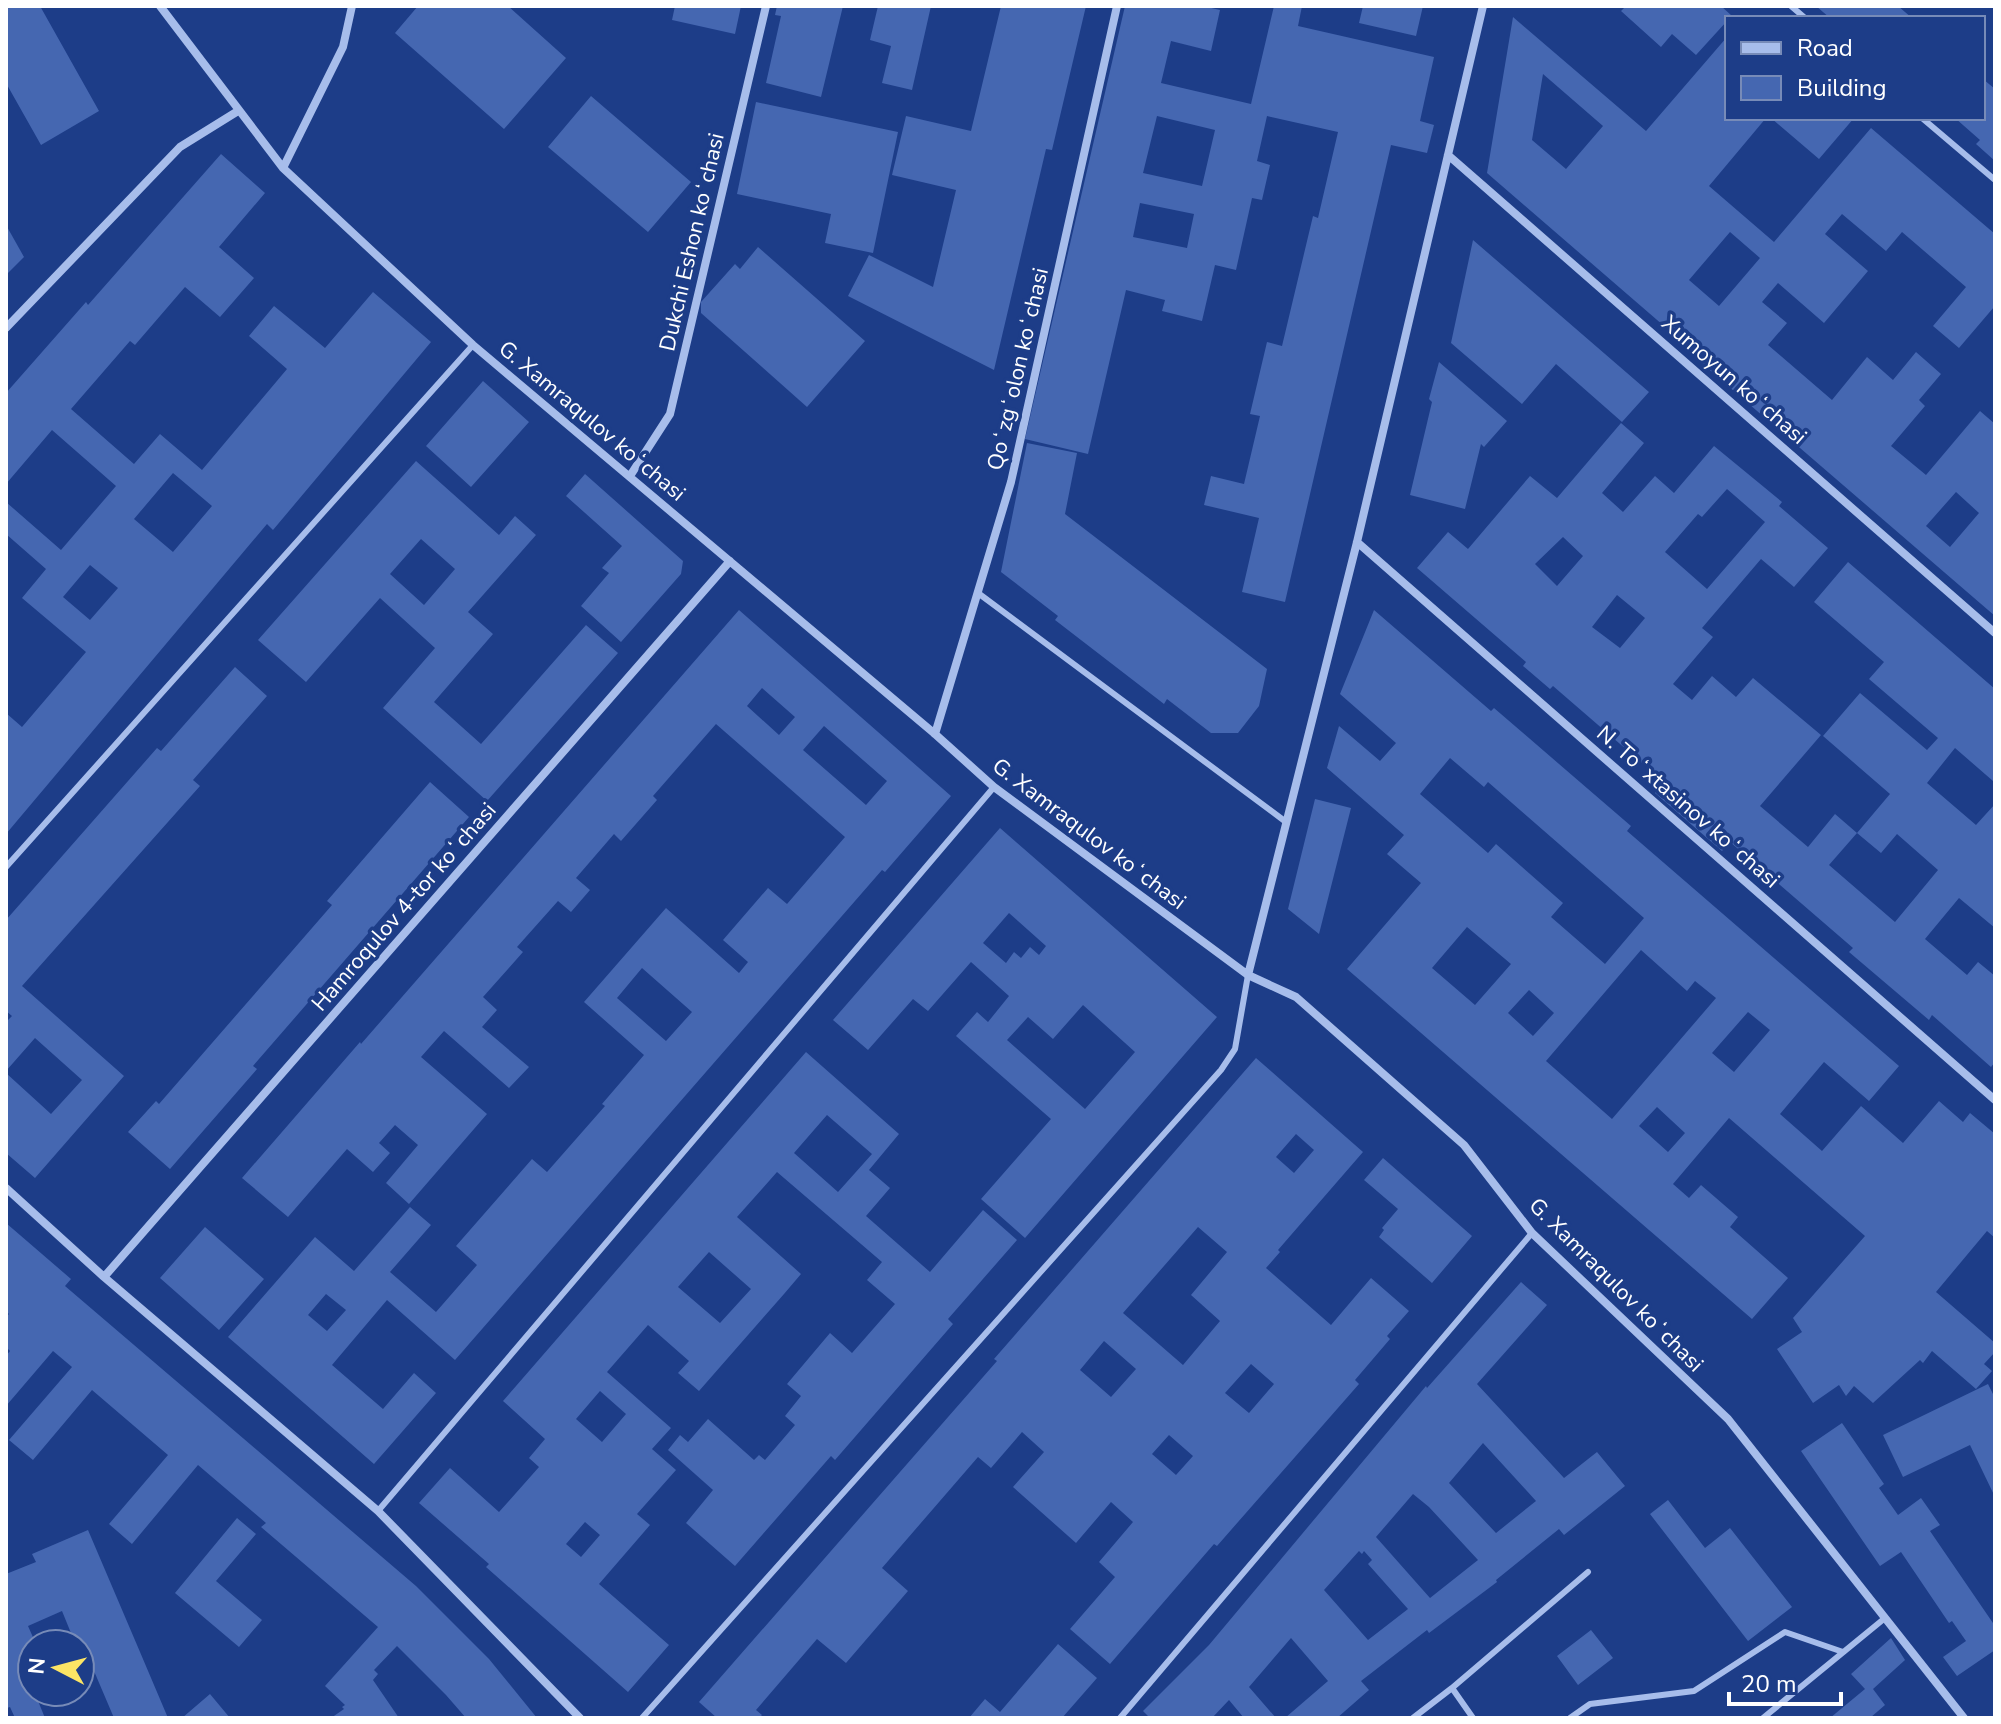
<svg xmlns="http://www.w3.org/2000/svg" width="2001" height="1724" font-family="'Nunito Sans',sans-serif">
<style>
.building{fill:#4567b1;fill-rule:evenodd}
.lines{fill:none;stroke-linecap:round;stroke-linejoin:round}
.lane{stroke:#a7bdeb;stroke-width:6}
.street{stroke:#a7bdeb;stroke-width:8}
.labels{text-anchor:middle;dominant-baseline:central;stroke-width:7;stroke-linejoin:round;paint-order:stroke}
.street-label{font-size:22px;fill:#fff;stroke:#1d3d88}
</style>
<rect width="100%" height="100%" fill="#1d3d88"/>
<path class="building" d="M 6,6 L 40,6 L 99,111 L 41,145 L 6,83 Z
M 418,6 L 508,6 L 566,58 L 504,129 L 395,33 Z
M 675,6 L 741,6 L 735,34 L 672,20 Z
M 777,6 L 843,6 L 821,97 L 766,83 L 781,16 L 775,15 Z
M 878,6 L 931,6 L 912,90 L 882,83 L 891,46 L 870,40 Z
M 1001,6 L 1086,6 L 1052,150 L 1046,149 L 994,370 L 848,296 L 869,255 L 933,287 L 956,190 L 892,175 L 906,116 L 971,131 Z
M 1125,6 L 1203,6 L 1220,10 L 1211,51 L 1171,41 L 1161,83 L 1251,104 L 1274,6 L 1302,6 L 1298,26 L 1434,57 L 1420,121 L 1434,125 L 1427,153 L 1391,145 L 1285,602 L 1242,592 L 1259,518 L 1204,505 L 1211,476 L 1244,484 L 1260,416 L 1250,414 L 1267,342 L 1282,346 L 1313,216 L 1318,218 L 1338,132 L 1267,116 L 1257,161 L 1270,165 L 1262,200 L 1252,198 L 1236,270 L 1215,265 L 1202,321 L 1162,311 L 1165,300 L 1126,290 L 1088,454 L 1025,439 ZM 1157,116 L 1215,130 L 1202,186 L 1143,173 ZM 1140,203 L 1194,214 L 1187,248 L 1133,237 Z
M 1363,6 L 1423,6 L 1416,36 L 1359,23 Z
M 1621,6 L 1721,6 L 1732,16 L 1727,18 L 1727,21 L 1696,55 L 1672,34 L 1661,47 L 1621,11 L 1624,8 Z
M 1816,6 L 1898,6 L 1912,18 L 1830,18 Z
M 1513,17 L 1646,131 L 1727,37 L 1727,118 L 1766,118 L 1709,186 L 1774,242 L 1871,128 L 1995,234 L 1995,309 L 1994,307 L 1959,348 L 1933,326 L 1966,287 L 1902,232 L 1886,251 L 1842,214 L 1825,234 L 1868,271 L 1824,323 L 1778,283 L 1762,302 L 1787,323 L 1768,345 L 1832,400 L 1867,357 L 1893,380 L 1916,352 L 1941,374 L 1919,400 L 1925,406 L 1891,446 L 1926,475 L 1980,411 L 1995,424 L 1995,616 L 1684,348 L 1686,345 L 1487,173 ZM 1543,74 L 1603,126 L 1566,169 L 1532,140 ZM 1730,232 L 1760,258 L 1719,306 L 1689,280 ZM 1956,492 L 1979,513 L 1950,547 L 1926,526 Z
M 1983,79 L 1995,89 L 1995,161 L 1976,144 L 1980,140 L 1955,118 L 1983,118 Z
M 591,96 L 691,182 L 648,232 L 548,147 Z
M 756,102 L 898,132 L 873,253 L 825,243 L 831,214 L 737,194 Z
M 1771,118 L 1854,118 L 1819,159 Z
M 221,154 L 265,193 L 219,247 L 254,278 L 220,317 L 185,287 L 135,345 L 130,341 L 71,409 L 134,464 L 160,434 L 202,470 L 287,369 L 249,336 L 274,306 L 325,348 L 373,292 L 431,342 L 273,530 L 267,524 L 6,834 L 6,748 L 8,746 L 6,744 L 6,713 L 22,727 L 86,652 L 22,598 L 46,569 L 6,534 L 6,502 L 61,550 L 116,486 L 52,430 L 6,484 L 6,393 L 86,302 L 88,305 ZM 173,473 L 212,506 L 173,552 L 134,519 ZM 90,565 L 118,588 L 90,620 L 63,597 Z
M 6,225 L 24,257 L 6,275 Z
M 1473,240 L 1649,392 L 1622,422 L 1556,364 L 1522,404 L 1451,343 Z
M 758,247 L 865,341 L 807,407 L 701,313 L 701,302 L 735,264 L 740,269 Z
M 1439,362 L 1507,421 L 1484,447 L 1481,444 L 1465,509 L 1410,495 L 1432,402 L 1429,399 Z
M 483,381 L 529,422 L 471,487 L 426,446 Z
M 1621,423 L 1644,443 L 1602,493 L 1623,512 L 1655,476 L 1674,493 L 1714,446 L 1782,502 L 1779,506 L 1828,548 L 1794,587 L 1761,559 L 1702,628 L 1713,637 L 1673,684 L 1692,700 L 1712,676 L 1736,697 L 1753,678 L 1821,735 L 1760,806 L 1808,847 L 1835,814 L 1857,833 L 1829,865 L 1895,922 L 1938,870 L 1897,834 L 1881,853 L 1857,833 L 1890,794 L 1823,736 L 1860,693 L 1927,750 L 1938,738 L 1869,679 L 1884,662 L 1814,602 L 1848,562 L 1995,689 L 1995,778 L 1993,781 L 1955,748 L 1927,783 L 1976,825 L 1995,804 L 1995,928 L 1959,898 L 1925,939 L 1967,975 L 1978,962 L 1995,976 L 1995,1062 L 1991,1067 L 1932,1015 L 1929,1020 L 1849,952 L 1853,948 L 1730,842 L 1722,851 L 1655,793 L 1664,782 L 1553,686 L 1550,689 L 1523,666 L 1526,662 L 1417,568 L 1448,532 L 1468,549 L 1530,476 L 1557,498 ZM 1727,489 L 1765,522 L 1707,589 L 1665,552 L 1698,514 L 1702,517 ZM 1563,537 L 1583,556 L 1557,586 L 1535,564 ZM 1617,595 L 1645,618 L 1620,648 L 1592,627 Z
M 1027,443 L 1077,453 L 1065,514 L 1267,669 L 1259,706 L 1238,733 L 1211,733 L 1167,699 L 1164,704 L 1055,620 L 1058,616 L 1001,572 Z
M 416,461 L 499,535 L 515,516 L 536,535 L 468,612 L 493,634 L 434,702 L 481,744 L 586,625 L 618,653 L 487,801 L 383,708 L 435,648 L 380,598 L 306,682 L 258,640 ZM 421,539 L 455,569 L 424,605 L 390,574 Z
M 585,474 L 683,561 L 681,574 L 621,642 L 581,606 L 609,573 L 602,568 L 622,546 L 566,496 Z
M 739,610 L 951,796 L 885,872 L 882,870 L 455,1360 L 387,1300 L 332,1365 L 383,1409 L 414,1373 L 436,1393 L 374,1464 L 228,1337 L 315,1237 L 354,1271 L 410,1207 L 431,1225 L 390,1272 L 436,1312 L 477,1265 L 456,1246 L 532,1159 L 547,1172 L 605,1106 L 602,1104 L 644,1055 L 584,1002 L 666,908 L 739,973 L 748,962 L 723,940 L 768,888 L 787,904 L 845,837 L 716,724 L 653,796 L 657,800 L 621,841 L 614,834 L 576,878 L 590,890 L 571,912 L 558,901 L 517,947 L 523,952 L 483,997 L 497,1010 L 482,1027 L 529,1067 L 509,1088 L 444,1031 L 421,1057 L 487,1114 L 409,1204 L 386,1183 L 418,1145 L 395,1125 L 379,1143 L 390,1153 L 373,1172 L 347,1149 L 288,1217 L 242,1178 L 360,1042 L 361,1044 ZM 762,688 L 795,717 L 779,735 L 747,706 ZM 824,726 L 887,781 L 866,805 L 803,750 ZM 642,968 L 692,1012 L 666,1041 L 617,998 ZM 326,1294 L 346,1310 L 327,1331 L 308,1315 Z
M 1374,610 L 1491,711 L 1494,708 L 1631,826 L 1627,831 L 1899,1066 L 1869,1101 L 1824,1062 L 1780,1114 L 1822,1151 L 1861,1106 L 1903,1143 L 1939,1101 L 1963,1122 L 1970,1113 L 1995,1134 L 1995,1238 L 1987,1231 L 1936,1292 L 1995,1343 L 1995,1352 L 1984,1364 L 1992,1371 L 1976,1389 L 1932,1351 L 1923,1363 L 1920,1360 L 1873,1403 L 1854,1386 L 1846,1396 L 1839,1385 L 1813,1403 L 1777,1349 L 1802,1332 L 1793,1318 L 1865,1236 L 1729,1118 L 1673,1184 L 1689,1198 L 1701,1185 L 1738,1217 L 1730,1227 L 1788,1278 L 1752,1319 L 1347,969 L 1421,883 L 1387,854 L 1404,835 L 1327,768 L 1339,726 L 1380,761 L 1396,743 L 1340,694 ZM 1450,758 L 1484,787 L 1488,782 L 1644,918 L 1605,964 L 1551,917 L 1563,903 L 1496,844 L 1488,853 L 1420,794 ZM 1467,927 L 1511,964 L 1475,1005 L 1432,968 ZM 1641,950 L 1687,991 L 1695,981 L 1716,998 L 1612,1119 L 1546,1061 ZM 1529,990 L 1554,1013 L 1533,1036 L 1508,1013 ZM 1748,1012 L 1770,1030 L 1734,1072 L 1712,1053 ZM 1657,1107 L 1685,1133 L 1668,1152 L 1639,1126 Z
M 235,667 L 267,696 L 193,780 L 200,786 L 22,986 L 124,1076 L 35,1178 L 6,1153 L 6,1073 L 51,1114 L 82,1080 L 35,1038 L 6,1071 L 6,1022 L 12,1016 L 6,1011 L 6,920 L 157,748 L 161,751 Z
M 430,782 L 469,817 L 253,1066 L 257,1069 L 170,1169 L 128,1132 L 156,1101 L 159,1104 L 332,905 L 327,901 Z
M 1315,799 L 1351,808 L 1319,934 L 1288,909 Z
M 1000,828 L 1217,1017 L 1025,1238 L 981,1199 L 1051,1119 L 956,1036 L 977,1012 L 988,1022 L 1009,996 L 971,962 L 928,1011 L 913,999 L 868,1050 L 833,1020 ZM 1009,913 L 1046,946 L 1039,955 L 1030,947 L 1021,958 L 1014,952 L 1006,963 L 983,943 ZM 1083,1005 L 1135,1052 L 1085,1109 L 1007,1040 L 1028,1017 L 1053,1039 Z
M 806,1052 L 899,1134 L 869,1170 L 890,1188 L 866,1216 L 930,1272 L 983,1210 L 1017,1240 L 948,1319 L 953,1324 L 835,1460 L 831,1456 L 735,1566 L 686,1523 L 713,1490 L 668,1450 L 680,1435 L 688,1442 L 708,1419 L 754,1460 L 759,1455 L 765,1460 L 795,1425 L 785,1416 L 801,1396 L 787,1384 L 830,1333 L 852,1353 L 895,1304 L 867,1280 L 882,1262 L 777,1172 L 737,1217 L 801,1274 L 784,1294 L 699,1391 L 678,1373 L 689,1361 L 648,1325 L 607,1372 L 671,1428 L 652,1449 L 676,1470 L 637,1514 L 650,1525 L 599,1584 L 669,1645 L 628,1692 L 486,1567 L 489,1564 L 419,1503 L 450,1468 L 499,1512 L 539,1467 L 529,1458 L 545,1439 L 503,1401 ZM 827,1115 L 872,1154 L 838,1192 L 794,1153 ZM 709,1252 L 751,1289 L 720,1323 L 678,1287 ZM 600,1391 L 626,1414 L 602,1442 L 576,1419 ZM 585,1522 L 600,1535 L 581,1557 L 566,1544 Z
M 1256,1058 L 1363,1152 L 1278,1250 L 1280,1252 L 1266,1268 L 1331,1325 L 1371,1278 L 1409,1311 L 1387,1336 L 1390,1339 L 1355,1380 L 1359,1384 L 1217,1546 L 1214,1544 L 1110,1664 L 1070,1629 L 1115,1577 L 1099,1562 L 1133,1522 L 1111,1502 L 1076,1543 L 1013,1487 L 1044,1452 L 1022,1432 L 991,1468 L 978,1457 L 882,1568 L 908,1591 L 846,1663 L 817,1639 L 756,1710 L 762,1715 L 759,1718 L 717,1718 L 699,1702 L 997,1361 L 994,1359 ZM 1296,1134 L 1314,1150 L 1294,1173 L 1276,1157 ZM 1198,1227 L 1227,1252 L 1191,1295 L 1220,1321 L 1183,1365 L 1123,1313 ZM 1104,1341 L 1136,1369 L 1111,1397 L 1080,1370 ZM 1251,1364 L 1274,1384 L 1249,1413 L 1225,1393 ZM 1169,1435 L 1193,1456 L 1176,1475 L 1152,1454 Z
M 1383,1158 L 1472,1236 L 1432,1283 L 1379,1237 L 1384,1230 L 1382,1228 L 1398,1209 L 1364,1180 Z
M 6,1223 L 71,1279 L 65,1286 L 416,1586 L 489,1659 L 537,1718 L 466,1718 L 446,1695 L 397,1646 L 374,1670 L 378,1674 L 373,1680 L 399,1718 L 331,1718 L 344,1709 L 342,1707 L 345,1705 L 325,1686 L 378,1627 L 261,1527 L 266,1523 L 198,1465 L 132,1544 L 109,1524 L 168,1455 L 92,1390 L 33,1460 L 9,1440 L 72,1367 L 53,1351 L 6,1406 L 6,1356 L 10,1351 L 6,1347 L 6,1317 L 9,1314 L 6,1311 Z
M 205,1227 L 264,1279 L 219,1330 L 160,1278 Z
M 1521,1282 L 1547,1305 L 1477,1384 L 1564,1478 L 1597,1452 L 1625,1486 L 1564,1535 L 1559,1529 L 1496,1580 L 1497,1582 L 1429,1633 L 1427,1630 L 1361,1681 L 1369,1690 L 1337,1718 L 1285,1718 L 1328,1681 L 1291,1638 L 1249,1687 L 1276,1718 L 1244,1718 L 1229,1700 L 1212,1718 L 1150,1718 L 1143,1711 L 1209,1645 L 1426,1386 L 1427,1388 ZM 1483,1443 L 1536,1501 L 1496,1533 L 1449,1483 ZM 1413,1494 L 1429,1507 L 1478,1560 L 1430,1598 L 1376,1537 ZM 1359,1551 L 1362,1554 L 1364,1551 L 1372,1560 L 1368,1564 L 1408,1609 L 1368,1640 L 1324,1590 Z
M 1988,1384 L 1995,1398 L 1995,1497 L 1970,1445 L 1903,1477 L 1883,1435 Z
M 1842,1423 L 1884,1484 L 1879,1488 L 1898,1515 L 1921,1498 L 1940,1525 L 1930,1531 L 1995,1626 L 1995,1650 L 1957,1676 L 1943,1657 L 1966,1641 L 1952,1621 L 1949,1623 L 1901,1552 L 1880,1566 L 1801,1451 Z
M 1668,1500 L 1705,1548 L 1730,1528 L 1792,1607 L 1748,1641 L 1650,1514 Z
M 237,1518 L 256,1534 L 216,1581 L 262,1620 L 239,1647 L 175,1593 Z
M 88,1530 L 140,1652 L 168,1718 L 114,1718 L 94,1671 L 80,1677 L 80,1644 L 59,1644 L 73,1638 L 62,1611 L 28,1626 L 36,1644 L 32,1644 L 32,1692 L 45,1692 L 36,1696 L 45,1718 L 15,1718 L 10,1707 L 7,1708 L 6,1574 L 36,1562 L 32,1554 Z
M 1591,1630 L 1613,1658 L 1578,1685 L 1557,1656 Z
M 1891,1638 L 1905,1660 L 1873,1689 L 1885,1705 L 1870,1718 L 1830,1718 L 1865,1689 L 1851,1674 Z
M 1058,1644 L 1097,1678 L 1062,1718 L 969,1718 L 985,1699 L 1000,1712 Z
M 210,1694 L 230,1718 L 182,1718 Z"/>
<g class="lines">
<path class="lane" d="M 1791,6 L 1805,18
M 1922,118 L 1995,180
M 978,593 L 1286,822
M 6,867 L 473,345
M 378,1511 L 994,787
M 1452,1688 L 1588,1572
M 642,1718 L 1221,1070 L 1235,1049 L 1248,975
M 1120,1718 L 1532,1233
M 1413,1718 L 1452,1688 L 1473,1718
M 1570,1718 L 1590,1704 L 1694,1691 L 1785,1632 L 1843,1652
M 1763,1718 L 1885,1618"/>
<path class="street" d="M 160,6 L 283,168 L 473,345 L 935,734 L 994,787 L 1248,975 L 1296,997 L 1464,1145 L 1532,1233 L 1728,1419 L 1964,1718
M 1448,155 L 1995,633
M 283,168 L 343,47 L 352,6
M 6,328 L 180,147 L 238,111
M 630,476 L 670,414 L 766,6
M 1357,542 L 1995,1100
M 935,734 L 1011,482 L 1117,6
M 1248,975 L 1357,542 L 1483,6
M 6,1188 L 104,1277 L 378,1511 L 580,1718
M 104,1277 L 730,561"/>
</g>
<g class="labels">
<g class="street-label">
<text transform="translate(692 242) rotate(-77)">Dukchi Eshon koʻchasi</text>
<text transform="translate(1018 369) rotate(-77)">Qoʻzgʻolon koʻchasi</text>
<text transform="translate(1734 380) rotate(41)">Xumoyun koʻchasi</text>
<text transform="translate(592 421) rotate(40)">G. Xamraqulov koʻchasi</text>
<text transform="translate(1688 807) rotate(41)">N. Toʻxtasinov koʻchasi</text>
<text transform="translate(1089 834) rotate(37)">G. Xamraqulov koʻchasi</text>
<text transform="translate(404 907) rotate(-49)">Hamroqulov 4-tor koʻchasi</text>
<text transform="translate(1616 1285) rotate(45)">G. Xamraqulov koʻchasi</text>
</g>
</g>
<rect width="2001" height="1724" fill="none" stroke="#ffffff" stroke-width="16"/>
<rect x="1725" y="16" width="260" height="104" fill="#1d3d88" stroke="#778bb8" stroke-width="2"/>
<rect x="1741" y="42" width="40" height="12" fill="#a7bdeb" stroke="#778bb8" stroke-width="2"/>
<text x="1797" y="56" font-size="24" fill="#ffffff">Road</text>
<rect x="1741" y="76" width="40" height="24" fill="#4567b1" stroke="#778bb8" stroke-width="2"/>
<text x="1797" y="96" font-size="24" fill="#ffffff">Building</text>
<g transform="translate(56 1668) rotate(276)"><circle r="38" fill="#1d3d88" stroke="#778bb8" stroke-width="2"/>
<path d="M0-6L14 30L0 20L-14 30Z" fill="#fbe465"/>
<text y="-12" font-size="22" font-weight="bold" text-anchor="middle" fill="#ffffff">N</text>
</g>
<path d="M1729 1692v12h112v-12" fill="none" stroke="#ffffff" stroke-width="4"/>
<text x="1741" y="1692" font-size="24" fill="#ffffff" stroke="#1d3d88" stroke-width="6" paint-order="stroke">20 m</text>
</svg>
